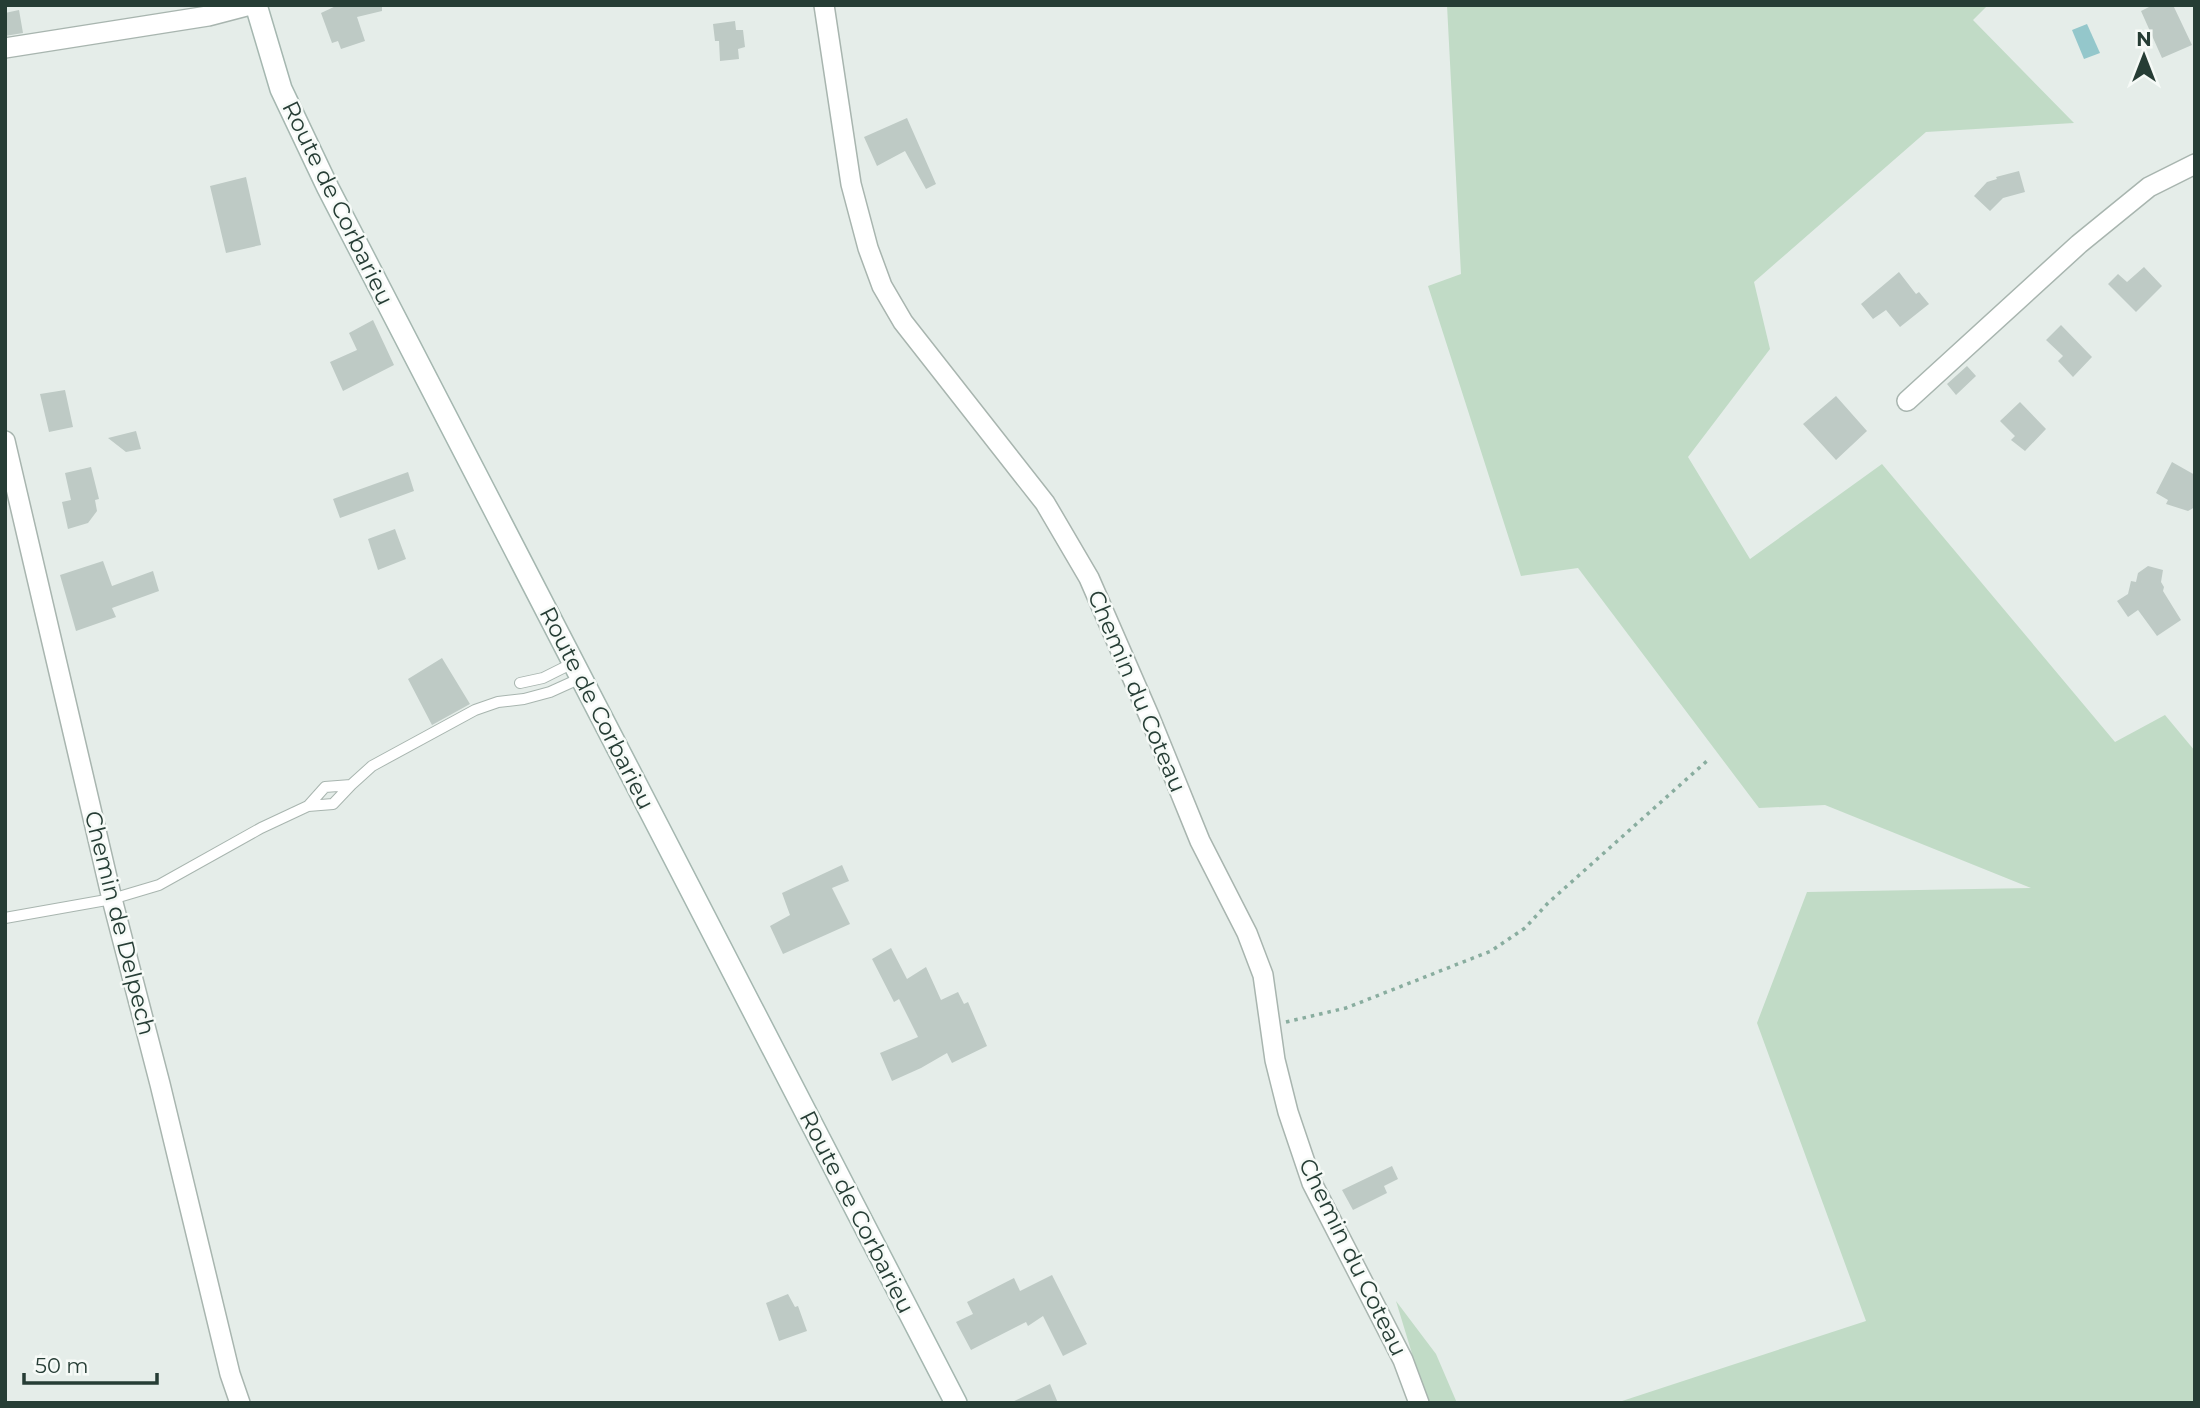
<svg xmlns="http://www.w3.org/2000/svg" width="2200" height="1408" font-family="Montserrat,sans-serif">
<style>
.green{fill:#c1dbc6}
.water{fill:#94c7cb}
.building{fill:#becac5}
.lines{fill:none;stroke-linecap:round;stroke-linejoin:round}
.lane-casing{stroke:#a8b5af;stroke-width:12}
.street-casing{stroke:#a8b5af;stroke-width:22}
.secondary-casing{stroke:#a5b7b0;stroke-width:24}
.path{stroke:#89ad9f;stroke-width:3.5;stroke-dasharray:3.5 5;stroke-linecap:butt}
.lane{stroke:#fff;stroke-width:10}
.street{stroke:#fff;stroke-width:19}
.secondary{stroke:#fff;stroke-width:21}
.labels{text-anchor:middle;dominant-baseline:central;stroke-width:5;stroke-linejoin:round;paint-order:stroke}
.street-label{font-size:23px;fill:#263d35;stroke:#f6faf7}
</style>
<rect width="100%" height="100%" fill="#e5ede9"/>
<path class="green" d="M 1447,5 L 1988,5 L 1973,20 L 2074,123 L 1926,132 L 1754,282 L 1770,349 L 1688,457 L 1750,559 L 1882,464 L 2115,742 L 2165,715 L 2195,751 L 2195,1403 L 1616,1403 L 1866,1321 L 1757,1023 L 1807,892 L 2031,888 L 1825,805 L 1759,808 L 1578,568 L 1521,576 L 1428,286 L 1461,274 Z
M 1396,1301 L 1436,1354 L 1457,1403 L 1427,1403 Z"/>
<path class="water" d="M 2087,24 L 2100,53 L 2084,59 L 2072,30 Z"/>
<path class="building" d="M 338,5 L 382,5 L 382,11 L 357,17 L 365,41 L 341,49 L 338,41 L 332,43 L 321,13 Z
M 2153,5 L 2173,5 L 2192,45 L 2162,58 L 2141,11 Z
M 19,10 L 23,33 L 5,36 L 5,13 Z
M 735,21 L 736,30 L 743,30 L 745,47 L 738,49 L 739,59 L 720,61 L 719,41 L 715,41 L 713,24 Z
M 907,118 L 936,184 L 926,189 L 905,151 L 877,166 L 864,137 Z
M 2019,171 L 2025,192 L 2003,198 L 1990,211 L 1974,196 L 1987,182 L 1997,179 L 1996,177 Z
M 246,177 L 261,245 L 226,253 L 210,186 Z
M 2144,267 L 2162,286 L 2136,312 L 2108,284 L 2118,274 L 2127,282 Z
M 1899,272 L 1916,294 L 1919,292 L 1929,304 L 1900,327 L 1886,310 L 1873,319 L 1861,304 Z
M 373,320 L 394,365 L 343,391 L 330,362 L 357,350 L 349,333 Z
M 2061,325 L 2092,357 L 2073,377 L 2058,361 L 2063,356 L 2046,340 Z
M 1967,366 L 1976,376 L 1956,395 L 1947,384 Z
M 65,390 L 73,427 L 49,432 L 40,394 Z
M 1836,396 L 1867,431 L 1836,460 L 1803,424 Z
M 2020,402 L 2046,429 L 2025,451 L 2011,440 L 2015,436 L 2000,421 Z
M 136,431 L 141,449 L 126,452 L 108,438 Z
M 2172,462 L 2195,475 L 2195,507 L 2188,511 L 2166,504 L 2168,500 L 2156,493 Z
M 91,467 L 99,499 L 95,500 L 97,511 L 88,523 L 68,529 L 62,502 L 71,500 L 65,473 Z
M 408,472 L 414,491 L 340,518 L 333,499 Z
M 395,529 L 406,559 L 378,570 L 368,539 Z
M 103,561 L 112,586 L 153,571 L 159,591 L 112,608 L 116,617 L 76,631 L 60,575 Z
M 2148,566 L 2163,570 L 2161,582 L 2164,587 L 2163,591 L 2181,620 L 2157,636 L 2138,610 L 2128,617 L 2117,601 L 2128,594 L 2131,581 L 2136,582 L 2138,573 Z
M 442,658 L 470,704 L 432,725 L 408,679 Z
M 842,865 L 849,881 L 832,888 L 850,924 L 783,954 L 770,926 L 790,915 L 782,893 Z
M 891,948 L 907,979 L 926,967 L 941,1000 L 958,992 L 964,1004 L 968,1002 L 987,1046 L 952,1063 L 947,1053 L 921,1068 L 892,1081 L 880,1053 L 918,1037 L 899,999 L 894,1002 L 872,959 Z
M 1392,1166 L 1398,1179 L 1384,1186 L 1387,1193 L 1353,1210 L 1342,1190 Z
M 1052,1275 L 1087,1344 L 1063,1356 L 1043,1316 L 1028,1326 L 1026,1322 L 971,1350 L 956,1322 L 973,1314 L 967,1302 L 1014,1278 L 1020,1291 Z
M 788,1294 L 795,1307 L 798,1306 L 807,1331 L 779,1341 L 766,1303 Z
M 1050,1384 L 1058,1403 L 1010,1403 Z"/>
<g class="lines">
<defs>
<path id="lane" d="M 520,683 L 543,678 L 573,663
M 308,806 L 333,804 L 351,785
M 5,918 L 112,899 L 159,885 L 261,828 L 308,806 L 325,787 L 351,785 L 372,766 L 475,710 L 498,702 L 524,699 L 550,692 L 581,678"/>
<path id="street" d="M 824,5 L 851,184 L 868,248 L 882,286 L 903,322 L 1045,503 L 1089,578 L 1150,718 L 1200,841 L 1247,933 L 1263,975 L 1275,1060 L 1288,1112 L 1312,1183 L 1403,1360 L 1419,1403
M 5,48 L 208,16 L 250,5
M 1907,401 L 2079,244 L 2149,187 L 2195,164
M 5,441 L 112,899 L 160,1084 L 230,1374 L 240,1403"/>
<path id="secondary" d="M 256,5 L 281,89 L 328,188 L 956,1403"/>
</defs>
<use href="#lane" class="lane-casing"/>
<use href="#street" class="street-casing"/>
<use href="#secondary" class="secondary-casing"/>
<path class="path" d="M 1286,1022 L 1346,1008 L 1491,951 L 1525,928 L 1548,903 L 1708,760"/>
<use href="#lane" class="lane"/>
<use href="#street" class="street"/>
<use href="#secondary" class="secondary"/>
</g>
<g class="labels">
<g class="street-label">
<text transform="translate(338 203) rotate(64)">Route de Corbarieu</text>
<text transform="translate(1137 691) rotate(67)">Chemin du Coteau</text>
<text transform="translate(597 708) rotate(63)">Route de Corbarieu</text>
<text transform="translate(120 923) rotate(76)">Chemin de Delpech</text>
<text transform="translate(857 1212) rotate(63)">Route de Corbarieu</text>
<text transform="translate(1353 1257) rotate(64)">Chemin du Coteau</text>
</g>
</g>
<rect width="2200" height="1408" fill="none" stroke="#263d35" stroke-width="14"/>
<g transform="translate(2144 56)" stroke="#f6faf7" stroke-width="5" paint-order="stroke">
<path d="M0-5L12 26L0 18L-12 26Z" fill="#263d35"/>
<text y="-10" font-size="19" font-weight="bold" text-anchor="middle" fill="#263d35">N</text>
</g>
<path d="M24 1373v10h133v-10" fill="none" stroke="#263d35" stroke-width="3.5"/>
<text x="35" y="1373" font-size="21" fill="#263d35" stroke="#f6faf7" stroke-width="5" paint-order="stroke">50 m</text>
</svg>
